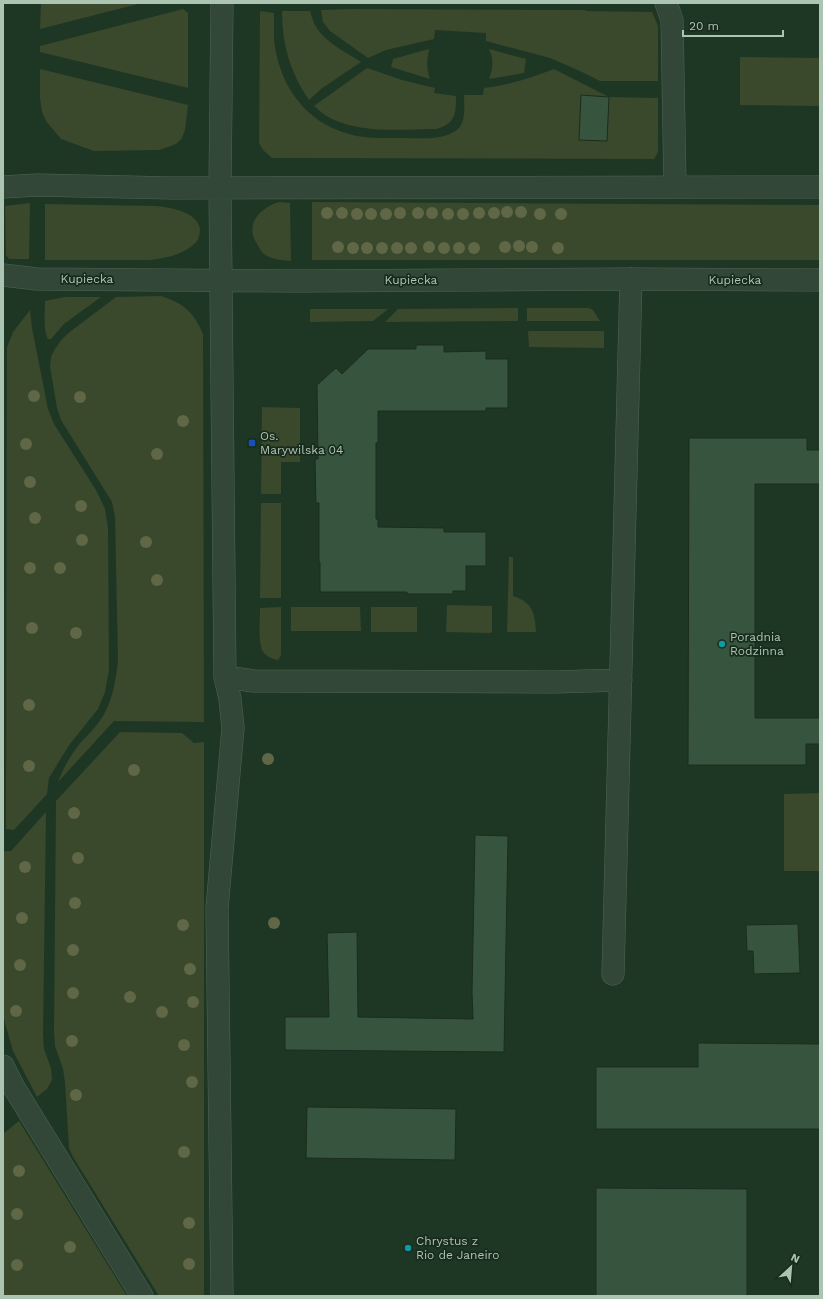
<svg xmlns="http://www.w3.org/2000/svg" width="823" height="1299" font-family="'Work Sans',sans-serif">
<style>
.green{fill:#3a482c}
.building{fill:#37553e;stroke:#1a2d1e}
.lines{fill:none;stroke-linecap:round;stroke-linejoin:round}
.minor-casing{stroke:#506555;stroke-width:23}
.minor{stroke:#324737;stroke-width:22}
.tree{fill:#5f6747}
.transit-dot{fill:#1a4fb4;stroke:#182b1c;stroke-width:1.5}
.culture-dot{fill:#0f9aa8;stroke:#182b1c;stroke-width:1.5}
.labels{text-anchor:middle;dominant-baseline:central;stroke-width:3.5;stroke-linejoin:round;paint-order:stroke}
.street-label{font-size:12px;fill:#acc4b2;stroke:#182b1c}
.poi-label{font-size:12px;fill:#acc4b2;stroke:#182b1c;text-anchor:start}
</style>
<rect width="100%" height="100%" fill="#1e3724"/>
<path class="green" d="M 41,3 L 142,3 L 40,29 Z
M 183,9 L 188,13 L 188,88 L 40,52 L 40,46 Z
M 351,9 L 585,10 L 585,11 L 652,12 L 658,26 L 658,81 L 600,81 L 580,71 L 550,58 L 486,41 L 486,33 L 435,30 L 434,39 L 386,50 L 368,58 L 330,31 L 323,22 L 321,10 Z
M 260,11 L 274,13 C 274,22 274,31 274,40 C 279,84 304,122 349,134 C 366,139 385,138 403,138 C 420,138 446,141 459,128 C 466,120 464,105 464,95 L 483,95 L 484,88 C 509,85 531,78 554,69 L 609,97 L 658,98 L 658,152 L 654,159 L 272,158 L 263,150 L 259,143 Z
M 282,11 L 310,11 C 312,18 314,25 319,31 C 329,44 347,53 361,62 L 321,89 L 309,100 C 290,72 282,44 282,11 Z
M 429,49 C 427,60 426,68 430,79 L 391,67 L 393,59 Z
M 489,49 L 526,59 L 524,73 L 489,79 C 493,68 494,60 489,49 Z
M 740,57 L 820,58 L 820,106 L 740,105 Z
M 367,68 L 402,80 L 435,88 L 434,93 L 456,96 C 456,113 456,123 437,129 C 403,129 364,134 332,119 C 325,116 320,111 314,106 Z
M 40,69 L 188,105 L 185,130 L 182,138 L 176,144 L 171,146 L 159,150 L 94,151 L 61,139 L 46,121 L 42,112 L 40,98 Z
M 279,202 L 290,203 L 291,261 C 282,260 272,260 264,254 C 261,252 259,247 257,244 C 244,224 260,208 279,202 Z
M 312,202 L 820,205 L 820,260 L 312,260 Z
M 30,203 L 29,259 L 9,259 L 6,255 L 5,206 Z
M 45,204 L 155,206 C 169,207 198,212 200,229 C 200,233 199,238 197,241 C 186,254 167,258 151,260 L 45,260 Z
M 161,296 C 183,303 194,312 203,334 L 204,722 L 114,721 L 58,782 C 63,768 72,753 81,742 C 89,734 97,726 103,716 C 113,699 116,679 118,660 L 115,517 L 112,502 L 61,420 L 57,408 L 50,366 L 51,357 L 55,349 L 62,339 L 71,331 L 116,297 Z
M 65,297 L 101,297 L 64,324 L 51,339 L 48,339 C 43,331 45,312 45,301 Z
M 518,308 L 518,321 L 385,322 L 398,309 Z
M 527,308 L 589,308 L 593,310 L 600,321 L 527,321 Z
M 310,309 L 388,309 L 373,321 L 310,322 Z
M 30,310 L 32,328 L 48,409 L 54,424 L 96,490 L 105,509 L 108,528 L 109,670 L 105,692 L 98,709 L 70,744 L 58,763 L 49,778 L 47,794 L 14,830 L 6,829 L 7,347 L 13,332 Z
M 528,331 L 604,331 L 604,348 L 529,347 Z
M 262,407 L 300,408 L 300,462 L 281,462 L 281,494 L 261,494 Z
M 261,503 L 281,503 L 281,598 L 260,598 Z
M 509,557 L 513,557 L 513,596 C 533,602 535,614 536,632 L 507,632 Z
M 447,605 L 492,606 L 492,632 L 490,633 L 446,632 Z
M 281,607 L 281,655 L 278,660 C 272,659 265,656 262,650 C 258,639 260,619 260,608 Z
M 291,607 L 360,607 L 361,631 L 291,631 Z
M 371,607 L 417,607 L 417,632 L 371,632 Z
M 120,732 L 182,733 L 194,743 L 204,742 L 204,1296 L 159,1296 L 73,1157 L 69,1148 L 65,1082 L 63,1069 L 55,1046 L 54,1032 L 56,801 Z
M 820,793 L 820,871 L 784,871 L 784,794 Z
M 46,812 L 43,1035 L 44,1049 L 51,1068 L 52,1080 L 47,1089 L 37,1097 L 13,1051 L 3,1016 L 3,869 L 4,851 L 11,851 Z
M 19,1121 L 127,1296 L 3,1296 L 3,1134 Z"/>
<path class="building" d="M 581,95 L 609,97 L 607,141 L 579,140 Z
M 416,345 L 444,345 L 444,352 L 486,351 L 486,359 L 508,359 L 508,408 L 486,408 L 486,411 L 378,411 L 378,443 L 376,443 L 376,519 L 378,519 L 378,527 L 444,528 L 444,532 L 486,532 L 486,566 L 466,566 L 466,591 L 453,591 L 453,594 L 407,594 L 407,592 L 320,592 L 320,562 L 319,562 L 319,503 L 316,503 L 315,459 L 318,459 L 317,385 L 336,368 L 342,374 L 368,349 L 416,349 Z
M 689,438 L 807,438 L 807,450 L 820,450 L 820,484 L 755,484 L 755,718 L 820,718 L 820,744 L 806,744 L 806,765 L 688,765 Z
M 475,835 L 508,836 L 504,1052 L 285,1050 L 285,1017 L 329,1017 L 327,933 L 357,932 L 358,1017 L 473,1019 L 472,993 Z
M 798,924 L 800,973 L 754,974 L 753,951 L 747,951 L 746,925 Z
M 698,1043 L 820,1044 L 820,1129 L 596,1129 L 596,1067 L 698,1067 Z
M 307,1107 L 456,1109 L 455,1160 L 306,1158 Z
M 596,1188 L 747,1189 L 747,1296 L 596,1296 Z"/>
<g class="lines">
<defs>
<path id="minor" d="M 222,3 L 220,188 L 225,677 L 230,699 L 233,728 L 217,908 L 222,1296
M 666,3 L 672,20 L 675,186
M 3,187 L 37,185 L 172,188 L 820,187
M 3,275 L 37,279 L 298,281 L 631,279 L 820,280
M 225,677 L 254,681 L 554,682 L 621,680
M 613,974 L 631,279
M 3,1066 L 13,1086 L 142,1296"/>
</defs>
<use href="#minor" class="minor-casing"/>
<use href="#minor" class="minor"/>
</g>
<g class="tree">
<circle cx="507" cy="212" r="6"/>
<circle cx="521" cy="212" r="6"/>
<circle cx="327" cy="213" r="6"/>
<circle cx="342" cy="213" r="6"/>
<circle cx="400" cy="213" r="6"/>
<circle cx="418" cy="213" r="6"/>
<circle cx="432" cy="213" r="6"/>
<circle cx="479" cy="213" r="6"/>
<circle cx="494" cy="213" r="6"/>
<circle cx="357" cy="214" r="6"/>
<circle cx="371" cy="214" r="6"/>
<circle cx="386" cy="214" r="6"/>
<circle cx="448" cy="214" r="6"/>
<circle cx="463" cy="214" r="6"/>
<circle cx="540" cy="214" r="6"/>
<circle cx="561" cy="214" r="6"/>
<circle cx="519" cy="246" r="6"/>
<circle cx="338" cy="247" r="6"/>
<circle cx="429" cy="247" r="6"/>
<circle cx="505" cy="247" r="6"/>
<circle cx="532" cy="247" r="6"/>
<circle cx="353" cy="248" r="6"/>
<circle cx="367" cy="248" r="6"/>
<circle cx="382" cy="248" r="6"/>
<circle cx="397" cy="248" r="6"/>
<circle cx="411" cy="248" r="6"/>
<circle cx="444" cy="248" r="6"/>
<circle cx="459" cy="248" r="6"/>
<circle cx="474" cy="248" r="6"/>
<circle cx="558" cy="248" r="6"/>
<circle cx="34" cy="396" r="6"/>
<circle cx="80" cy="397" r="6"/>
<circle cx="183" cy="421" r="6"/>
<circle cx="26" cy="444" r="6"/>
<circle cx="157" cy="454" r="6"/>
<circle cx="30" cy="482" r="6"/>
<circle cx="81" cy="506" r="6"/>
<circle cx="35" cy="518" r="6"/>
<circle cx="82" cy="540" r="6"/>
<circle cx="146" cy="542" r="6"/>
<circle cx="30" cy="568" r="6"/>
<circle cx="60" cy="568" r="6"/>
<circle cx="157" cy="580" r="6"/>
<circle cx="32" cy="628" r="6"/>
<circle cx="76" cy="633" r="6"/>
<circle cx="29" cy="705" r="6"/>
<circle cx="268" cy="759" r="6"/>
<circle cx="29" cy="766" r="6"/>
<circle cx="134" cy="770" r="6"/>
<circle cx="74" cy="813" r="6"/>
<circle cx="78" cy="858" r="6"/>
<circle cx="25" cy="867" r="6"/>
<circle cx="75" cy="903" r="6"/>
<circle cx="22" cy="918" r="6"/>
<circle cx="274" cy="923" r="6"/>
<circle cx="183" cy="925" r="6"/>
<circle cx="73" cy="950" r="6"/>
<circle cx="20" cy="965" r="6"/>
<circle cx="190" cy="969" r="6"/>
<circle cx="73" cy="993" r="6"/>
<circle cx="130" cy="997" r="6"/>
<circle cx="193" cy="1002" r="6"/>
<circle cx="16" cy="1011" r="6"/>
<circle cx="162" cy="1012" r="6"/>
<circle cx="72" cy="1041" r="6"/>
<circle cx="184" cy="1045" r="6"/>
<circle cx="192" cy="1082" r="6"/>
<circle cx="76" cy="1095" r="6"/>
<circle cx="184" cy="1152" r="6"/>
<circle cx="19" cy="1171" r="6"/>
<circle cx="17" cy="1214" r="6"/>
<circle cx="189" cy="1223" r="6"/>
<circle cx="70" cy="1247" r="6"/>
<circle cx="189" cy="1264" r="6"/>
<circle cx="17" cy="1265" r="6"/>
</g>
<rect class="transit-dot" x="248" y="439" width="8" height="8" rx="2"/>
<g class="culture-dot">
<circle cx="722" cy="644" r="4"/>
<circle cx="408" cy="1248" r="4"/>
</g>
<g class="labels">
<g class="street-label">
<text x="87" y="279">Kupiecka</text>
<text x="411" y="280">Kupiecka</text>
<text x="735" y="280">Kupiecka</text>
</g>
<g class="poi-label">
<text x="260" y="436">Os.<tspan x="260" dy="14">Marywilska 04</tspan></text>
<text x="730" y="637">Poradnia<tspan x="730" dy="14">Rodzinna</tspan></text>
<text x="416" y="1241">Chrystus z<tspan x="416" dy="14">Rio de Janeiro</tspan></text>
</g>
</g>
<rect width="823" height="1299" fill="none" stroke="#acc4b2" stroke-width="8"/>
<g transform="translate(791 1267) rotate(26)" stroke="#182b1c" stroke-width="3" paint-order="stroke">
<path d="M0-3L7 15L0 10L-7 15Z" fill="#acc4b2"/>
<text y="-6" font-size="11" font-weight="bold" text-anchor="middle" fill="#acc4b2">N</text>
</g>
<path d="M683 30v6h100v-6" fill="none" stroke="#acc4b2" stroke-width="2"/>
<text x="689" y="30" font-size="12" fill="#acc4b2" stroke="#182b1c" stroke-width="3" paint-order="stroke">20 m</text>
</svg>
